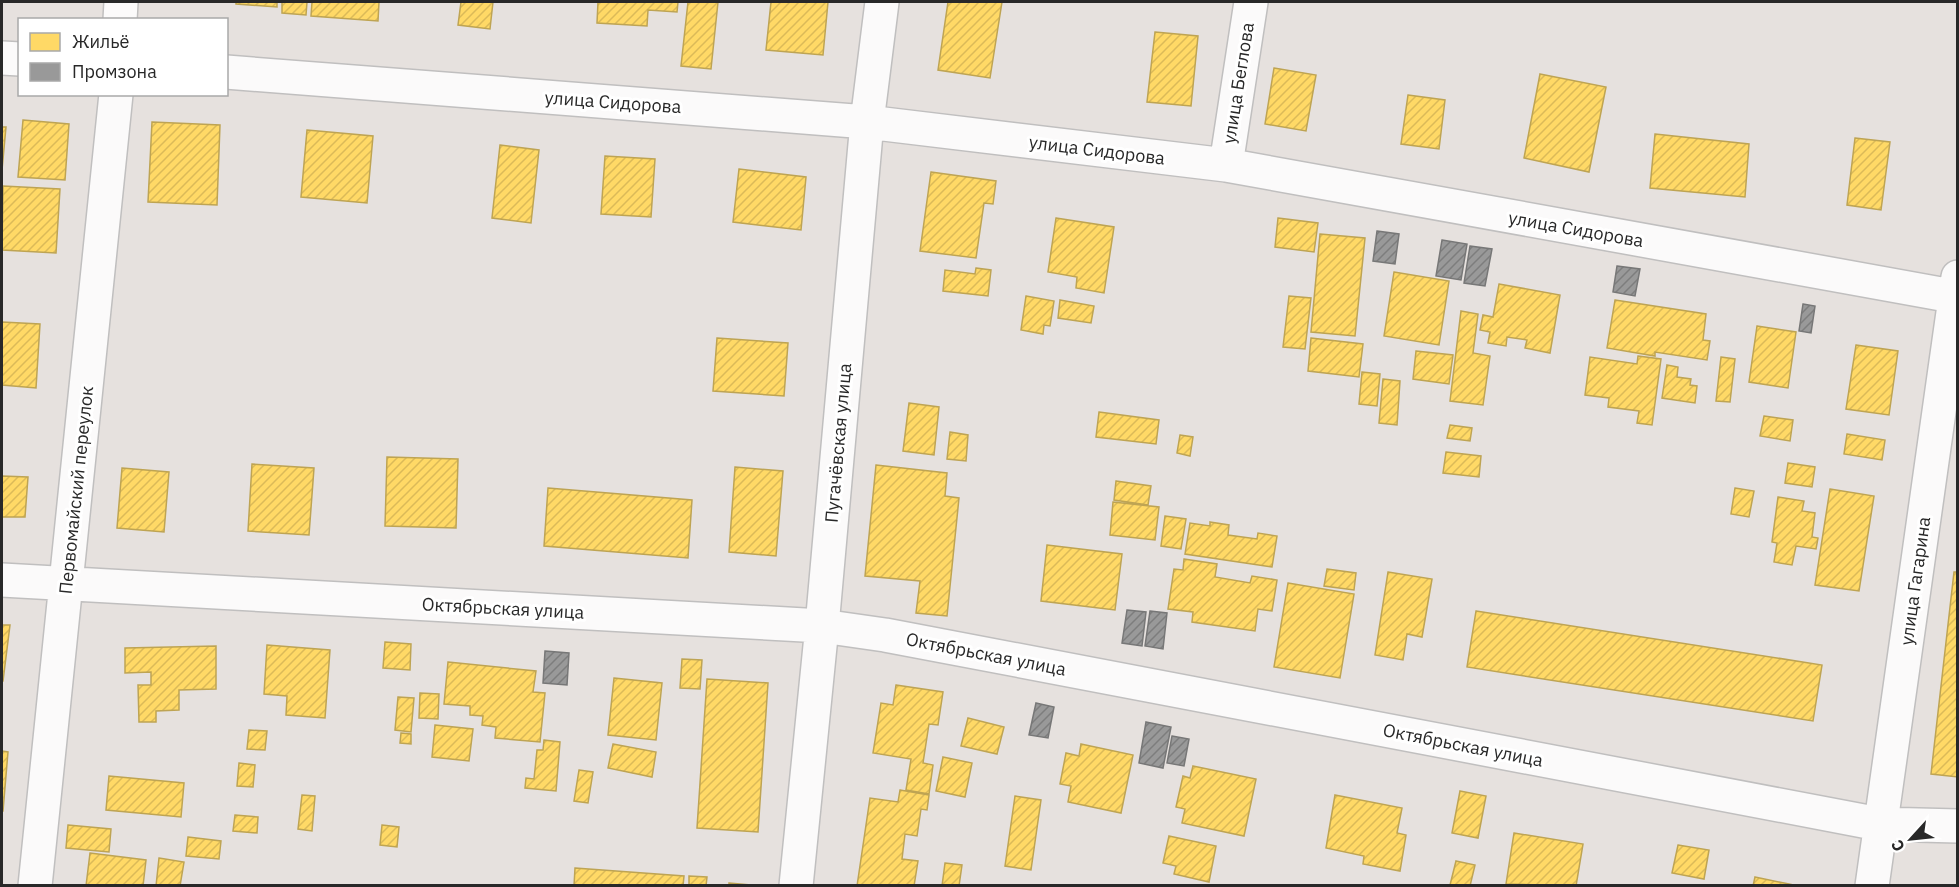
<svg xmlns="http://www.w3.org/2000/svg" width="1959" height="887" font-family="'IBM Plex Sans',sans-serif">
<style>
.homes{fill:url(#homes-hatch);stroke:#bea453;stroke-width:1.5}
.industry{fill:url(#industry-hatch);stroke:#777;stroke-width:1.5}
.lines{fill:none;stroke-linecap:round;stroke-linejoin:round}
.minor-casing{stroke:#c0bfbf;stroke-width:36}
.minor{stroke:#fbfafa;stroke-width:33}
.labels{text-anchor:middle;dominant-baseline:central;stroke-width:6;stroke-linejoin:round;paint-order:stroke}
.street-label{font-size:18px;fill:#282828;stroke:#fff}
</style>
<defs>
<pattern id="homes-hatch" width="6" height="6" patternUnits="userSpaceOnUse" patternTransform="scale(1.5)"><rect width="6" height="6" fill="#ffd966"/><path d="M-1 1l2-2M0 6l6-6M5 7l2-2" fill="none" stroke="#dbba58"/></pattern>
<pattern id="industry-hatch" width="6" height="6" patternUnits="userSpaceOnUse" patternTransform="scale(1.5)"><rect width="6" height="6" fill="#999"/><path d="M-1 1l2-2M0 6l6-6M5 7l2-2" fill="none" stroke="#7d7d7d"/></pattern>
</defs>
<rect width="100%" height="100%" fill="#e6e1de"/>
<path class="homes" d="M 236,2 L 277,2 L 277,7 L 236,4 Z
M 282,2 L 307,2 L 306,15 L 282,13 Z
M 312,2 L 379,2 L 378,21 L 311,16 Z
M 461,2 L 493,2 L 490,29 L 458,25 Z
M 598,2 L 678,2 L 677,12 L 648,10 L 647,26 L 597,23 Z
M 688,2 L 718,2 L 711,69 L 681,66 Z
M 771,2 L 828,2 L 823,55 L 766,50 Z
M 948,2 L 1002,2 L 990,78 L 938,70 Z
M 1155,32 L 1198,36 L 1191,106 L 1147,102 Z
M 1274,68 L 1316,75 L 1306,131 L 1265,124 Z
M 1540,74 L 1606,87 L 1589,172 L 1524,158 Z
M 1408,95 L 1445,100 L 1439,149 L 1401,144 Z
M 23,120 L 69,124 L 65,180 L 18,177 Z
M 152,122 L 220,125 L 217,205 L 148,202 Z
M 2,127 L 6,127 L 2,170 Z
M 307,130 L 373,136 L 367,203 L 301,197 Z
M 1655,134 L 1749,144 L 1745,197 L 1650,188 Z
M 1855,138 L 1890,142 L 1881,210 L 1847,205 Z
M 500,145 L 539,150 L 531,223 L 492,218 Z
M 605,156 L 655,159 L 651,217 L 601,214 Z
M 739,169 L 806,177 L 801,230 L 733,222 Z
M 931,172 L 996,181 L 993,204 L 984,203 L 976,258 L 920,251 Z
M 3,186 L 60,189 L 56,253 L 2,250 Z
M 1056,218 L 1114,227 L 1104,293 L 1076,288 L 1077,277 L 1048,272 Z
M 1278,218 L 1318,223 L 1314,252 L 1275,247 Z
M 1320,234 L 1365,238 L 1355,336 L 1311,332 Z
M 976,268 L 991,270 L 988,296 L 943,291 L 945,270 L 975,274 Z
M 1394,272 L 1449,281 L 1439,345 L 1384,336 Z
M 1499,284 L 1560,295 L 1550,353 L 1525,348 L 1527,340 L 1507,337 L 1506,346 L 1488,343 L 1490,332 L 1480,330 L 1483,315 L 1493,317 Z
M 1026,296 L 1054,301 L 1050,326 L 1044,325 L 1043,334 L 1021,330 Z
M 1289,296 L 1311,298 L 1305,349 L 1283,347 Z
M 1060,300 L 1094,306 L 1091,323 L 1058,318 Z
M 1615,300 L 1706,314 L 1703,340 L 1710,341 L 1707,360 L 1655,352 L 1655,356 L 1607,348 Z
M 1461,311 L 1478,314 L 1473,353 L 1490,356 L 1483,405 L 1450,401 Z
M 2,322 L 40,324 L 36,388 L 2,385 Z
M 1757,326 L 1796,332 L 1788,388 L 1749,382 Z
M 717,338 L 788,343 L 784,396 L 713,391 Z
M 1311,338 L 1363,344 L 1359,377 L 1308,371 Z
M 1856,345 L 1898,351 L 1889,415 L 1846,409 Z
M 1416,351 L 1453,355 L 1449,384 L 1413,379 Z
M 1638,356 L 1661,359 L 1652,425 L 1637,423 L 1639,411 L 1608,407 L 1609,398 L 1585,395 L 1590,357 L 1637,364 Z
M 1721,357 L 1735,359 L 1730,402 L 1716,401 Z
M 1667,365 L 1678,367 L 1677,377 L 1691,379 L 1690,385 L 1697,386 L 1695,403 L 1662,398 Z
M 1362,372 L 1380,374 L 1377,406 L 1359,404 Z
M 1383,379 L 1400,381 L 1397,425 L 1379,423 Z
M 909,403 L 939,407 L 934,455 L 903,451 Z
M 1099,412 L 1159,420 L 1156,444 L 1096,437 Z
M 1764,416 L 1793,420 L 1790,441 L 1760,436 Z
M 1450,425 L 1472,428 L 1470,441 L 1447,438 Z
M 950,432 L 968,435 L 966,461 L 947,459 Z
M 1847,434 L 1885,440 L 1882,460 L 1844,454 Z
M 1180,435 L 1193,437 L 1190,456 L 1177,453 Z
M 1446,452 L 1481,456 L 1479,477 L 1443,473 Z
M 387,457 L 458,459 L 456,528 L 385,526 Z
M 1788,463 L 1815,467 L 1812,487 L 1785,483 Z
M 252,464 L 314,468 L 309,535 L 248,531 Z
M 876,465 L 947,473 L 945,496 L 959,498 L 947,616 L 916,613 L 920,581 L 865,576 Z
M 735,467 L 783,471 L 776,556 L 729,552 Z
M 122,468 L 169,472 L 164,532 L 117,528 Z
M 2,476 L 28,477 L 25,517 L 2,517 Z
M 1116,481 L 1151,486 L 1148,505 L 1114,500 Z
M 548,488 L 692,500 L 688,558 L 544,546 Z
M 1735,488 L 1754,491 L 1749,517 L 1731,514 Z
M 1830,489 L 1874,496 L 1859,591 L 1815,585 Z
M 1778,497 L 1804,501 L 1802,511 L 1815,513 L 1812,537 L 1818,538 L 1816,549 L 1796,546 L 1792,565 L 1774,562 L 1777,543 L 1772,542 Z
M 1113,502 L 1159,507 L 1155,540 L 1110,535 Z
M 1165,516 L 1186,519 L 1181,549 L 1161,546 Z
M 1210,522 L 1229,525 L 1228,535 L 1257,539 L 1258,533 L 1277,536 L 1272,567 L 1185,554 L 1190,523 L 1210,526 Z
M 1047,545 L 1122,554 L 1115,610 L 1041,601 Z
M 1184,559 L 1217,564 L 1215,577 L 1250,583 L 1252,576 L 1277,580 L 1272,611 L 1258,609 L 1255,631 L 1192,622 L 1193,612 L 1168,609 L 1174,569 L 1183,570 Z
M 1327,569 L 1356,573 L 1354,590 L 1324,586 Z
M 1388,572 L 1432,579 L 1422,637 L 1407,634 L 1403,660 L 1375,655 Z
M 1954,572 L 1958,572 L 1958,777 L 1931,774 Z
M 1288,583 L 1354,594 L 1340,678 L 1274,667 Z
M 1476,611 L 1822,665 L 1813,721 L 1467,667 Z
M 2,625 L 10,625 L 3,681 L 2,681 Z
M 385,642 L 411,644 L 410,670 L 383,668 Z
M 267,645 L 330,650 L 325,718 L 286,715 L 287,696 L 264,694 Z
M 216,646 L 216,689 L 179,690 L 179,710 L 156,711 L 156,722 L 139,722 L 138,685 L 151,685 L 151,672 L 125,673 L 125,648 Z
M 682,659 L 702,660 L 700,689 L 680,688 Z
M 448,662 L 536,671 L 533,692 L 545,693 L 540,742 L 495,738 L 496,727 L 482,725 L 483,716 L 470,715 L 470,706 L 444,704 Z
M 614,678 L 662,683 L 656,740 L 608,735 Z
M 707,679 L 768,683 L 758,832 L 697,828 Z
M 896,685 L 943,692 L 938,725 L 929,724 L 923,763 L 933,765 L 929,794 L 906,790 L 911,759 L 873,753 L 881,703 L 893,705 Z
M 420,693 L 439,694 L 438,719 L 419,718 Z
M 398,697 L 414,698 L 411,732 L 395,730 Z
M 968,718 L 1004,727 L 997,754 L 961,746 Z
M 435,725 L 473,729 L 469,761 L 432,757 Z
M 249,730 L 267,731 L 265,750 L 247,749 Z
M 401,733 L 411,734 L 411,744 L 400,743 Z
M 544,740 L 560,742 L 556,791 L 525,788 L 526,778 L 534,779 L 537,750 L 543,750 Z
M 613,744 L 656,752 L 652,777 L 608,768 Z
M 1081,744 L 1133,755 L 1121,813 L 1068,802 L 1071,786 L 1060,784 L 1066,753 L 1079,756 Z
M 2,751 L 8,752 L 3,811 L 2,811 Z
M 943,757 L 972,763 L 965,797 L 936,791 Z
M 239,763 L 255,765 L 253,787 L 237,786 Z
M 1193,766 L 1256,779 L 1244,836 L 1182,823 L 1185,809 L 1176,807 L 1183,776 L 1190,778 Z
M 579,770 L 593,772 L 588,803 L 574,801 Z
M 109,776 L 184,783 L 181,817 L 106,810 Z
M 900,790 L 929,795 L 927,810 L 921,809 L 917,836 L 905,834 L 902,859 L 918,861 L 914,886 L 857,886 L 870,798 L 898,802 Z
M 1460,791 L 1486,796 L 1478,838 L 1452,833 Z
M 302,795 L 315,796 L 312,831 L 298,829 Z
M 1335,795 L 1402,808 L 1397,833 L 1406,835 L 1400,871 L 1363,864 L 1364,856 L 1326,848 Z
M 1015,796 L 1041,800 L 1031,870 L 1005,866 Z
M 235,815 L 258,817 L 257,833 L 233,831 Z
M 68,825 L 111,829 L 109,852 L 66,848 Z
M 382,825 L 399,827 L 397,847 L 380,845 Z
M 1514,833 L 1583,844 L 1576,886 L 1506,884 Z
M 1169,836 L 1216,846 L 1209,882 L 1174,874 L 1176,866 L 1163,863 Z
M 188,837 L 221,841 L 219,859 L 186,856 Z
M 1678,845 L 1709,850 L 1704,879 L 1672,873 Z
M 90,853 L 146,860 L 143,886 L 86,886 Z
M 159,858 L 184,862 L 180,886 L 156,886 Z
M 1456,861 L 1475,865 L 1470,886 L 1450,885 Z
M 945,863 L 962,865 L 959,886 L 942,886 Z
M 575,868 L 684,876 L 683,886 L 574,886 Z
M 689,876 L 707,877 L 706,886 L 689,886 Z
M 1755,877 L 1789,884 L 1798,886 L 1753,886 Z
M 729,883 L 762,886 L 729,886 Z"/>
<path class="industry" d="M 1377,231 L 1399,234 L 1395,264 L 1373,261 Z
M 1442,240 L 1467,244 L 1461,280 L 1436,276 Z
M 1470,246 L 1492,249 L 1485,286 L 1464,283 Z
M 1617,266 L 1640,269 L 1635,296 L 1613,292 Z
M 1803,304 L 1815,306 L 1811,333 L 1799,331 Z
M 1127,610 L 1146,612 L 1142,646 L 1122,643 Z
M 1150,611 L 1167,613 L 1163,649 L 1145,646 Z
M 545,651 L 569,653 L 567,685 L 543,683 Z
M 1036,703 L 1054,707 L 1048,738 L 1029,735 Z
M 1146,722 L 1171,727 L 1163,768 L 1139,763 Z
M 1172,736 L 1189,739 L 1184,766 L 1167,763 Z"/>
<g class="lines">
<defs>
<path id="minor" d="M 120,20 L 121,2
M 2,58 L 20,59
M 226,72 L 867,122 L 1226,165 L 1958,297
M 1226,165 L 1251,2
M 2,580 L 822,626 L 885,635 L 1879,824 L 1958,826
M 35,886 L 116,94
M 796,886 L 822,626 L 867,122 L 882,2
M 1872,886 L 1958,277"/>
</defs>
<use href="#minor" class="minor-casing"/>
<use href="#minor" class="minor"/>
</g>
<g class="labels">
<g class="street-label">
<text transform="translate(1238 83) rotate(-81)">улица Беглова</text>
<text transform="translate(613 102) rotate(4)">улица Сидорова</text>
<text transform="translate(1097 150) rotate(7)">улица Сидорова</text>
<text transform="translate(1576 229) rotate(10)">улица Сидорова</text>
<text transform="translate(838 443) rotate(-85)">Пугачёвская улица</text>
<text transform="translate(76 490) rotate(-84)">Первомайский переулок</text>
<text transform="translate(1915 581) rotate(-82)">улица Гагарина</text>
<text transform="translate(503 608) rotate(3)">Октябрьская улица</text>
<text transform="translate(986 654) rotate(11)">Октябрьская улица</text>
<text transform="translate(1463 745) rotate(11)">Октябрьская улица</text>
</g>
</g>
<rect width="1959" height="887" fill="none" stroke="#282828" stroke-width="6"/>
<rect x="18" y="18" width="210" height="78" fill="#ffffff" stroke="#a9a9a9" stroke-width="1.5"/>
<rect x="30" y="33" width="30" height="18" fill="#ffd966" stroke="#a9a9a9" stroke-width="1.5"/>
<text x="72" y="48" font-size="18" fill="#282828">Жильё</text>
<rect x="30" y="63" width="30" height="18" fill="#999999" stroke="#a9a9a9" stroke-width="1.5"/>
<text x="72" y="78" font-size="18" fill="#282828">Промзона</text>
<g transform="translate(1911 839) rotate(243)" stroke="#ffffff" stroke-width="4.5" paint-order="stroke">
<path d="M0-4.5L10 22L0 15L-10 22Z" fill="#282828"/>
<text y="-9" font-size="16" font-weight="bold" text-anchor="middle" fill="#282828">С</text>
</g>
</svg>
